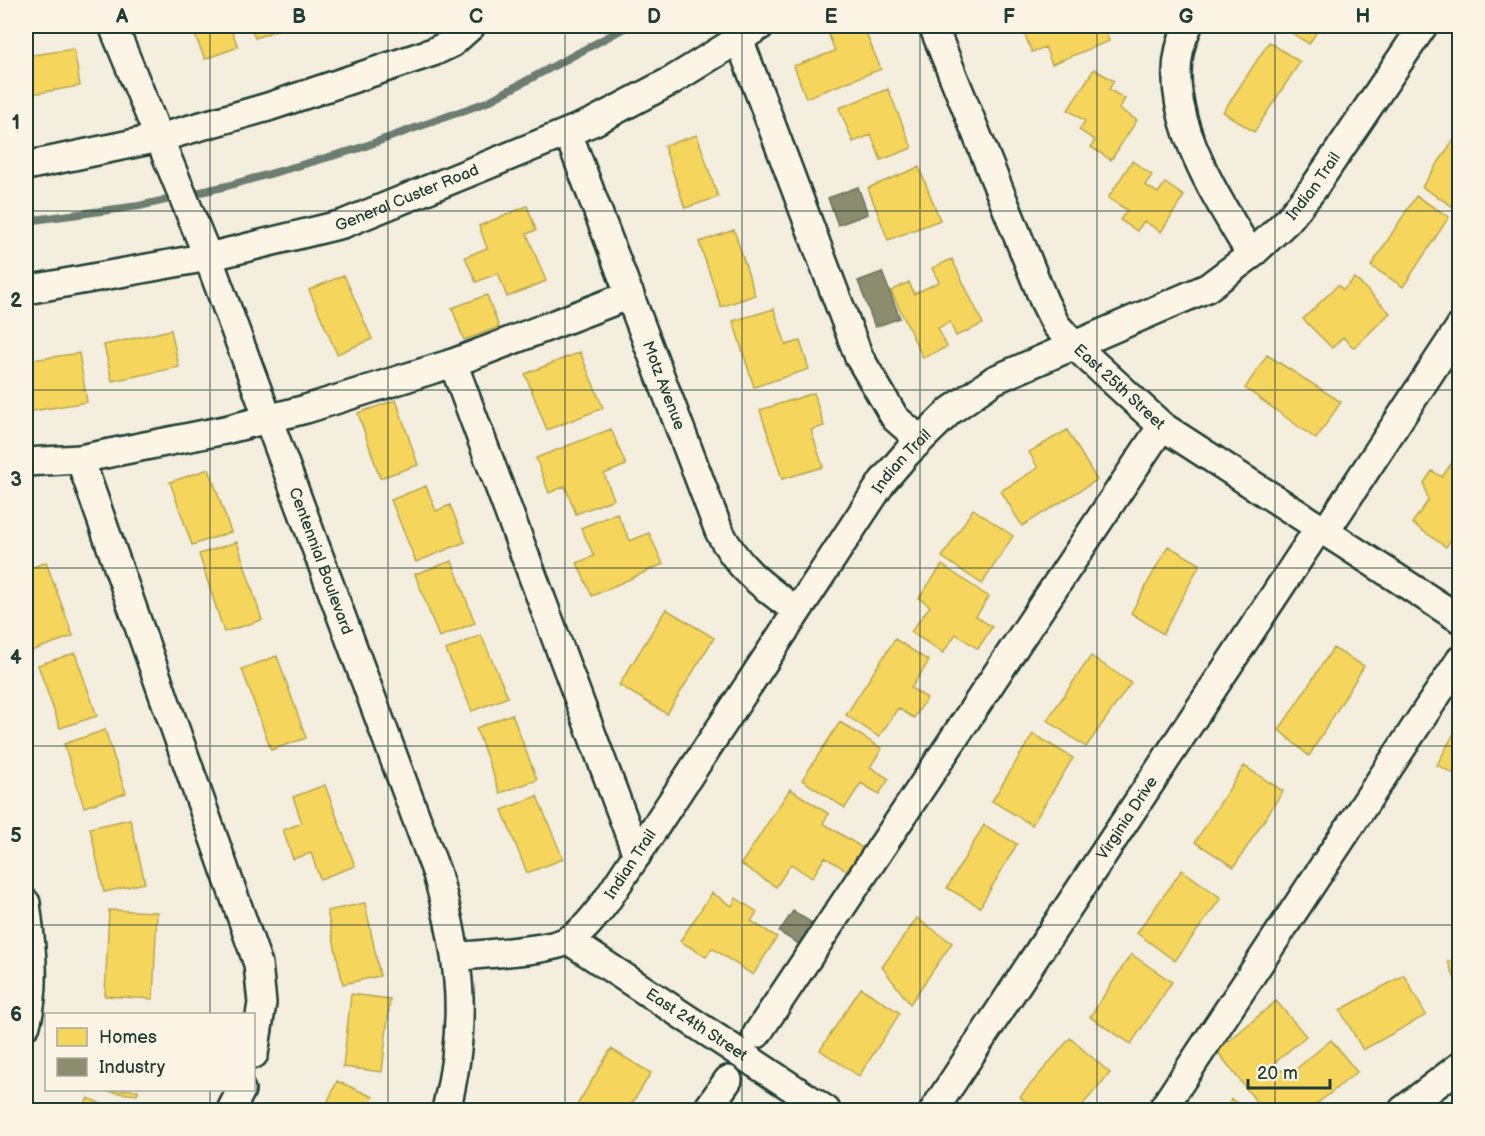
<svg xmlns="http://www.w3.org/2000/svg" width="1485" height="1136" font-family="'Balsamiq Sans',sans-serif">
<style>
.homes{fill:#f6d55c;stroke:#b6a750;stroke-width:1.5}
.industry{fill:#8c8c6e;stroke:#6b745d;stroke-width:1.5}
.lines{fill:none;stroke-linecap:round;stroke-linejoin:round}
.stream{stroke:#6c7d72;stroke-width:8}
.minor-casing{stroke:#1f3d34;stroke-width:32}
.minor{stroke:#fcf5e5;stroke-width:27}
.grid{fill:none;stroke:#1f3d34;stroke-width:1.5;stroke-opacity:0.55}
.labels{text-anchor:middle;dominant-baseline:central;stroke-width:6;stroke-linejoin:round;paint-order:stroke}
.street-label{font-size:16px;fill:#1f3d34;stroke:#fcf5e5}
.neatline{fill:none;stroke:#1f3d34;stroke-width:2}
.grid-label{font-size:20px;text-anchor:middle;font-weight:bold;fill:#1f3d34}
</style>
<rect width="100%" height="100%" fill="#f3eede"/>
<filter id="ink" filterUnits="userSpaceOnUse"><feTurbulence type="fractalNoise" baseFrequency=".0167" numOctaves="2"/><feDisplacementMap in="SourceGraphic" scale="12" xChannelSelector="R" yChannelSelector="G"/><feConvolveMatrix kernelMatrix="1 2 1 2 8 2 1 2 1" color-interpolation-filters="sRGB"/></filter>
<g filter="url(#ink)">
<path class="homes" d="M 191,26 L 230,26 L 238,47 L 205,59 Z
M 250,26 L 288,26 L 255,38 Z
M 838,26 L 863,26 L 881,69 L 806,98 L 794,66 L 835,51 L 827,30 Z
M 1021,26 L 1103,26 L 1109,41 L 1052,64 L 1045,47 L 1032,52 Z
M 1281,26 L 1326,26 L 1323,31 L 1319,28 L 1309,44 Z
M 1269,42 L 1300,62 L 1254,132 L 1223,112 Z
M 74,49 L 80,86 L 26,95 L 26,56 Z
M 1094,69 L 1114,81 L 1109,89 L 1125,99 L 1119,109 L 1137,120 L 1111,160 L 1091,147 L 1095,140 L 1079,130 L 1085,121 L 1068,110 Z
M 888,89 L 912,148 L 881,160 L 871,135 L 853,142 L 839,108 Z
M 1460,130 L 1460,201 L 1455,208 L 1422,187 Z
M 697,135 L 718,197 L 685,208 L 664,146 Z
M 1132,161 L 1152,175 L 1145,185 L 1158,193 L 1165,183 L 1184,196 L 1161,232 L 1144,221 L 1137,231 L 1120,220 L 1127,210 L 1108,198 Z
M 919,167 L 940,220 L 888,240 L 868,188 Z
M 1416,196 L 1449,217 L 1403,287 L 1371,266 Z
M 527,206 L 536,230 L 527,234 L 546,281 L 507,297 L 498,273 L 476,282 L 465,257 L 487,248 L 479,226 Z
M 734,230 L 755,295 L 721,307 L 699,242 Z
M 952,259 L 983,324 L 956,336 L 950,322 L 938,328 L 947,347 L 923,358 L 891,291 L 909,282 L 914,294 L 939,282 L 932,268 Z
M 344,275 L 372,339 L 337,354 L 309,290 Z
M 1355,278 L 1390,313 L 1354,348 L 1343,337 L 1332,348 L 1303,319 L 1338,285 L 1343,290 Z
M 487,295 L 499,327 L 464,340 L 452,308 Z
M 774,309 L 786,345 L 800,341 L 809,369 L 754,387 L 733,321 Z
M 171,330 L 179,367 L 112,381 L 104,345 Z
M 580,352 L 603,408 L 547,430 L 525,374 Z
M 79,353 L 87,402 L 26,412 L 26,361 Z
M 1267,355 L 1341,402 L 1316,439 L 1245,388 Z
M 814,393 L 824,426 L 811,430 L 823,467 L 782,479 L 760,410 Z
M 396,400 L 418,465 L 380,478 L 358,413 Z
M 611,429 L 626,465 L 604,474 L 614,499 L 576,514 L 565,486 L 549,493 L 536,458 Z
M 1067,430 L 1097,480 L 1022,526 L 1001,491 L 1038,468 L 1029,452 Z
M 1460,451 L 1460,527 L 1446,547 L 1412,523 L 1428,501 L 1424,483 L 1432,471 L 1442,477 Z
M 209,469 L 231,532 L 192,545 L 170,482 Z
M 426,486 L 436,511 L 450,505 L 465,542 L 416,562 L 391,500 Z
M 973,509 L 1013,536 L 982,584 L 942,557 Z
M 617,513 L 630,541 L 649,533 L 663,564 L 592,596 L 577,563 L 594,556 L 581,528 Z
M 237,542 L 262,620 L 224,632 L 199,554 Z
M 1168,546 L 1200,564 L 1163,634 L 1131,613 Z
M 452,561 L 475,623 L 439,637 L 415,574 Z
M 46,562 L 73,636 L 31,651 L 26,635 L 26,570 Z
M 942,565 L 989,597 L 976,616 L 992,627 L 978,649 L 956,634 L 943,653 L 911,632 L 930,606 L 919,598 Z
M 666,609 L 714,638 L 667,714 L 619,685 Z
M 481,635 L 508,697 L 472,711 L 446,650 Z
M 895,639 L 929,661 L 911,688 L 927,698 L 914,718 L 898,708 L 879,737 L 846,715 Z
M 1333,648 L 1364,666 L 1309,756 L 1279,730 Z
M 75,653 L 97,716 L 60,728 L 38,665 Z
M 277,656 L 306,738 L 271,750 L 242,669 Z
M 1091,656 L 1131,683 L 1086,747 L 1047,720 Z
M 512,714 L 537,780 L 500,793 L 476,728 Z
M 840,722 L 882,749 L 870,767 L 889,779 L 879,794 L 861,783 L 845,808 L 802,780 Z
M 1460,722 L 1460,777 L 1437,765 Z
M 105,730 L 126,793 L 84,807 L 64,744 Z
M 1033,734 L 1073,758 L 1032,825 L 992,801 Z
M 1244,766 L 1283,791 L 1234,867 L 1195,842 Z
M 325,785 L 355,866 L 320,879 L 311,853 L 293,859 L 283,830 L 302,823 L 293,797 Z
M 790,789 L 829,814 L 823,823 L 864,849 L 849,872 L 825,857 L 812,878 L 791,864 L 776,887 L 741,864 Z
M 537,796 L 563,859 L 527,873 L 502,810 Z
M 130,819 L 145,883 L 104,892 L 90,828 Z
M 984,825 L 1017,844 L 980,907 L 947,888 Z
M 1182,870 L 1221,898 L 1175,961 L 1137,933 Z
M 712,893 L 732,906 L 736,898 L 757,912 L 751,921 L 777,937 L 753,975 L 712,948 L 706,957 L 680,941 Z
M 365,903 L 380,976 L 343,984 L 327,911 Z
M 109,910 L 157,912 L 153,999 L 105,996 Z
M 917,918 L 952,943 L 910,1004 L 882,967 Z
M 1131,954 L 1172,982 L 1131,1044 L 1090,1017 Z
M 1460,957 L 1460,991 L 1448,962 Z
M 1404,975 L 1426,1015 L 1363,1050 L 1340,1010 Z
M 861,988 L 900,1013 L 859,1076 L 820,1050 Z
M 351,994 L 390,999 L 382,1072 L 343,1067 Z
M 1276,1001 L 1306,1036 L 1271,1066 L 1290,1074 L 1331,1040 L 1357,1072 L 1309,1110 L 1263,1110 L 1217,1051 Z
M 1070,1038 L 1110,1073 L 1078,1110 L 1035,1110 L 1020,1097 Z
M 611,1049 L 651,1073 L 628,1110 L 574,1110 Z
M 337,1081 L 373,1097 L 367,1110 L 324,1110 Z
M 96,1090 L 138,1090 L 137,1095 Z
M 88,1098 L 115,1110 L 82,1110 Z
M 1231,1099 L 1248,1110 L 1227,1110 Z"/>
<path class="industry" d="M 858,187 L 868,214 L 838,225 L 828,198 Z
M 882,272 L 900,318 L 875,327 L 858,281 Z
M 793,911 L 815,925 L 802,946 L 779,932 Z"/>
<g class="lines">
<path class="stream" d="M 26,221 L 139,206 L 227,186 L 357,149 L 487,102 L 628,26"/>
<defs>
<g id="minor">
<path id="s1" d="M 113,26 L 208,257 L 437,874 C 461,960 468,1023 446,1110"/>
<path id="s2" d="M 933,26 L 1044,301 L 1056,325 L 1075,346 L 1162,426 L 1460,619"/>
<path d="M 1188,26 C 1151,100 1214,192 1251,255"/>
<path d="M 739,39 L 859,357 L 895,418 L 920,440"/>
<path id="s3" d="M 568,133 L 719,531 C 739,570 763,586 797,611"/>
<path d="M 26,166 L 159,138 L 268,107 L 433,52 L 452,43 L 471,26"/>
<path id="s4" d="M 26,290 L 208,257 L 343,224 L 593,122 L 671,81 L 760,26"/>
<path d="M 453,363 L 637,855"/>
<path d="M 80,459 L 258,964 L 262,1003 L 254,1054"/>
<path d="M 26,462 L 80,459 L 225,430 L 306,409 L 453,363 L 630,295"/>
<path d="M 1325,532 L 1460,327"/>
<path d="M 26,903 C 31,941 37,987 26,1025"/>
<path id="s5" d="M 568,940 L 826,1110"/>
<path id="s6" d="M 456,957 C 483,953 547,952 569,940 C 584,931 594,917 605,903 L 883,481 L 907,453 L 950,411 L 994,380 L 1207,288 L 1251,255 L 1288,220 L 1313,189 L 1423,26"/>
<path d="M 757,1034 L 1162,426"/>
<path d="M 231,1110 L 241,1090"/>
<path d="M 707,1110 L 728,1080"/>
<path id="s7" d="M 934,1110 L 1319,528"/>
<path d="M 1162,1110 L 1460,660"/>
<path d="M 1403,1110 L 1460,1066"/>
</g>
</defs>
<use href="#minor" class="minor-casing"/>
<use href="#minor" class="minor"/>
</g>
</g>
<path class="grid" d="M 210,26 L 210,1014M 388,26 L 388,1110M 565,26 L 565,1110M 742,26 L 742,1110M 920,26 L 920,1110M 1097,26 L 1097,1110M 1275,26 L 1275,1110M 26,211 L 1460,211M 26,390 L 1460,390M 26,568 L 1460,568M 26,746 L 1460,746M 26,925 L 1460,925M 210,1090 L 210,1110"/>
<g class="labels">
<g class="street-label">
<text stroke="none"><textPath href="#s6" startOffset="1203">Indian Trail</textPath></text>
<text stroke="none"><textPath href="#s4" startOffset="393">General Custer Road</textPath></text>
<text stroke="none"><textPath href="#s3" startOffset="270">Motz Avenue</textPath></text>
<text stroke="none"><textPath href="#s2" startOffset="412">East 25th Street</textPath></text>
<text stroke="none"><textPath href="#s6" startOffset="699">Indian Trail</textPath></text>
<text stroke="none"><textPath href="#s1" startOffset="574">Centennial Boulevard</textPath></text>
<text stroke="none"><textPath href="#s7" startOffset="350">Virginia Drive</textPath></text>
<text stroke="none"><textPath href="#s6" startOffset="213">Indian Trail</textPath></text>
<text stroke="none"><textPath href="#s5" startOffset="154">East 24th Street</textPath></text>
</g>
</g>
<rect width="1485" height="1136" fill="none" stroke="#fcf5e5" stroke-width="66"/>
<rect x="45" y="1013" width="210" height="78" fill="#fcf5e5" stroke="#a4ab9e" stroke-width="1.5"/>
<rect x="57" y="1028" width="30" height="18" fill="#f6d55c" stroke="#a4ab9e" stroke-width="1.5"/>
<text x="99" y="1043" font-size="18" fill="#1f3d34">Homes</text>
<rect x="57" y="1058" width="30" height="18" fill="#8c8c6e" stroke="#a4ab9e" stroke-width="1.5"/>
<text x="99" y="1073" font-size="18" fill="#1f3d34">Industry</text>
<path d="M1248 1079v9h82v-9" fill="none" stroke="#1f3d34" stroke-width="3"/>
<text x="1257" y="1079" font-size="18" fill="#1f3d34" stroke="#fcf5e5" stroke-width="4.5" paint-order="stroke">20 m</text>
<rect x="33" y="33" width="1419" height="1070" class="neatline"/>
<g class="grid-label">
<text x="122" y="23">A</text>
<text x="299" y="23">B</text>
<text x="476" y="23">C</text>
<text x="654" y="23">D</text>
<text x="831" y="23">E</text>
<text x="1009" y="23">F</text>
<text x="1186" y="23">G</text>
<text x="1363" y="23">H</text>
<text x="16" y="129">1</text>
<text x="16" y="307">2</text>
<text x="16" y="486">3</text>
<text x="16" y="664">4</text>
<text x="16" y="842">5</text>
<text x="16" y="1021">6</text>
</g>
</svg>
